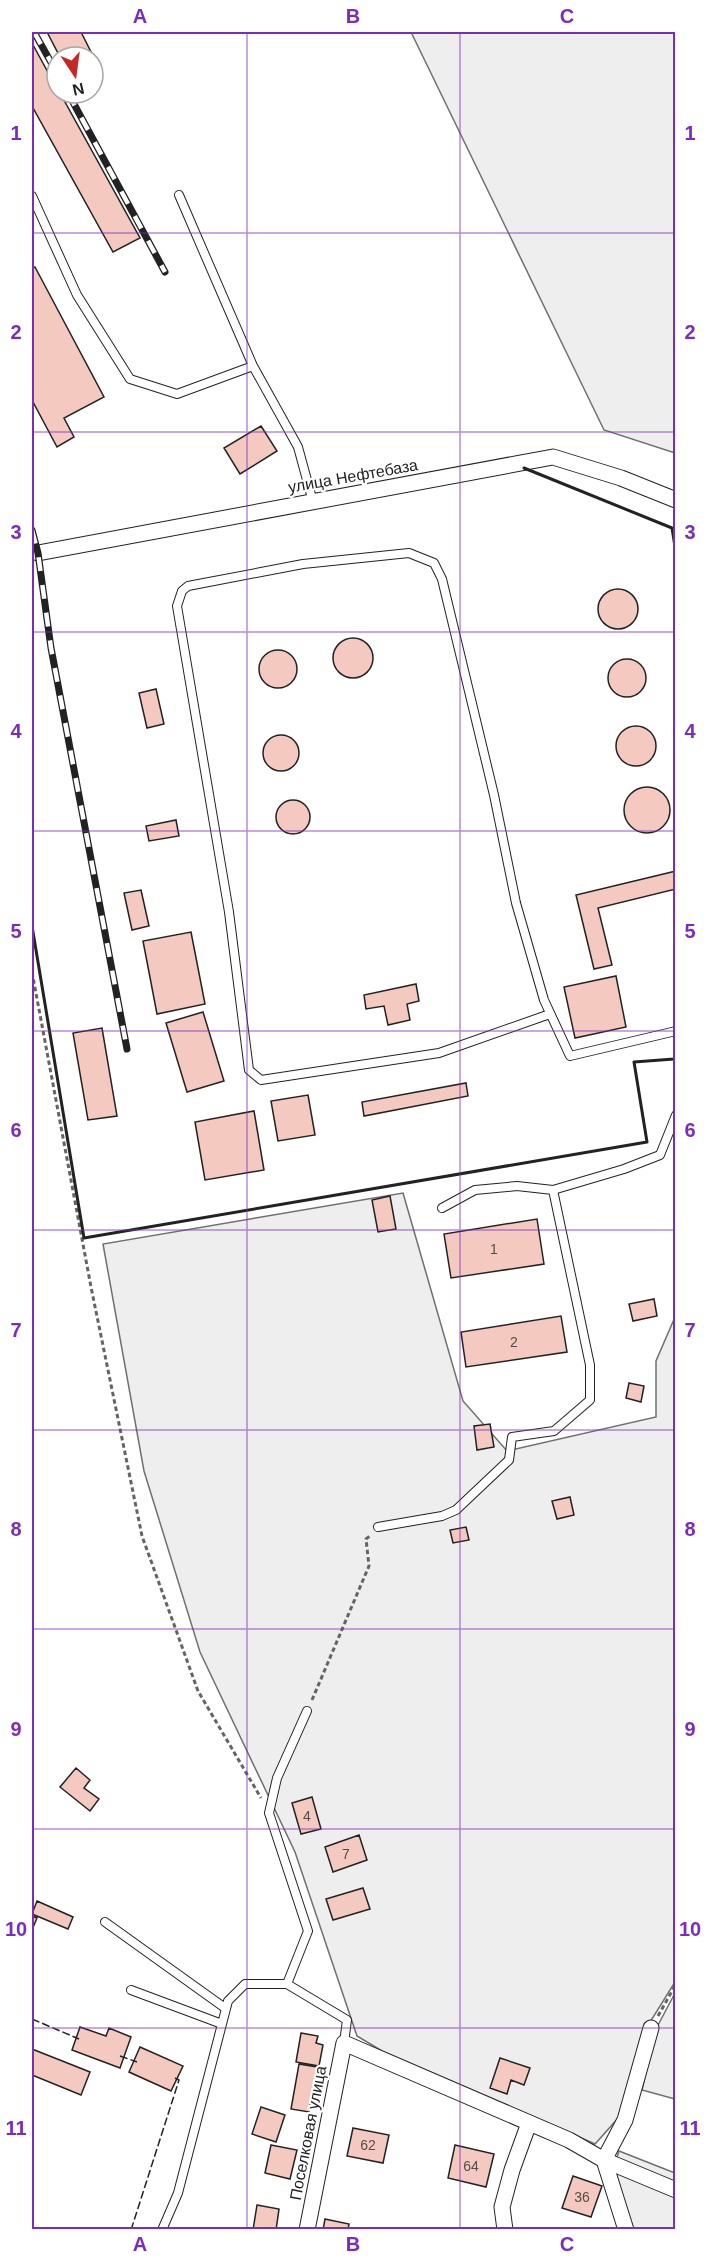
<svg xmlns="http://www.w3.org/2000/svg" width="707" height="2261" font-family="Helvetica,sans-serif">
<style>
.green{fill:#eee;stroke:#6f6f6f;stroke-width:1.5}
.building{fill:#f3c9c0;stroke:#222;stroke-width:1.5}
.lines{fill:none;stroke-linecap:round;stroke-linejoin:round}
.service-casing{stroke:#222;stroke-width:10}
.minor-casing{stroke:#222;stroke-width:17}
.path{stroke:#646464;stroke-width:3;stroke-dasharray:4.5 3;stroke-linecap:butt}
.service{stroke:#fff;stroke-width:8}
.minor{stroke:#fff;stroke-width:15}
.rail-casing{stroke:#222;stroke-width:7}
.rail{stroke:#fff;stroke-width:4.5;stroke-dasharray:14;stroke-linecap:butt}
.fence{stroke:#222;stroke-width:1.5;stroke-dasharray:8 3;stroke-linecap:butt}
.wall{stroke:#222;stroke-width:3}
.grid{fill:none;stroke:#7b2cbf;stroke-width:1.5;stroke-opacity:0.55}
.labels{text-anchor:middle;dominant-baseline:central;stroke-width:4.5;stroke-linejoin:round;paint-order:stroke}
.number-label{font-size:14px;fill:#564c4a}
.street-label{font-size:16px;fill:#222;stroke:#fff}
.neatline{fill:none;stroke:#7b2cbf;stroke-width:2}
.grid-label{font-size:20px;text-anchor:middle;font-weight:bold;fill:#7b2cbf}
</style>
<rect width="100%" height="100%" fill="#fff"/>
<path class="green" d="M 411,32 L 675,32 L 675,453 L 604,430 Z
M 403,1193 L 463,1401 L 507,1451 L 656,1417 L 656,1361 L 675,1317 L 675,1982 L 647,2027 L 620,2116 L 595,2144 L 382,2051 L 357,2036 L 295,1852 L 200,1652 L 144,1471 L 103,1244 Z
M 675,1993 L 675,2099 L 642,2090 L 656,2029 Z
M 619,2151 L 675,2173 L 675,2229 L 631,2229 L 613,2170 Z"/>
<path class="building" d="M 47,32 L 81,32 L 97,64 L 93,66 L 93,57 L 60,57 Z
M 32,43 L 57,89 L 57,93 L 60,93 L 140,238 L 113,252 L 32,106 Z
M 35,267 L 104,397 L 64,418 L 74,437 L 57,447 L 32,400 L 32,269 Z
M 261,426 L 277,451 L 240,474 L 224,448 Z
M598 609a20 20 0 1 1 40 0a20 20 0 1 1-40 0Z
M333 658a20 20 0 1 1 40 0a20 20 0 1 1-40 0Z
M259 669a19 19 0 1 1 38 0a19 19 0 1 1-38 0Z
M608 678a19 19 0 1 1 38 0a19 19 0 1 1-38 0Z
M 156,689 L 164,724 L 147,728 L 139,693 Z
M616 746a20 20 0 1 1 40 0a20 20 0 1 1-40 0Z
M263 753a18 18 0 1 1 36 0a18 18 0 1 1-36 0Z
M624 810a23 23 0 1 1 46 0a23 23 0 1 1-46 0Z
M276 817a17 17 0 1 1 34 0a17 17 0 1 1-34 0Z
M 176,820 L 179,836 L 149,841 L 146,826 Z
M 676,871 L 676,889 L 598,908 L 612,965 L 594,969 L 576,895 Z
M 141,890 L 149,926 L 132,930 L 124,893 Z
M 191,932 L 205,1004 L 157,1014 L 143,941 Z
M 616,976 L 626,1027 L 575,1038 L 564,987 Z
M 416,984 L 419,1001 L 407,1004 L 410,1020 L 388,1025 L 384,1006 L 366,1009 L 364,995 Z
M 203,1012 L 224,1081 L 187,1092 L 166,1023 Z
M 102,1028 L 117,1116 L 88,1120 L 73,1033 Z
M 466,1083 L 468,1096 L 364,1116 L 362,1102 Z
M 308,1095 L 315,1135 L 278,1141 L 271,1101 Z
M 254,1111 L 264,1170 L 205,1180 L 195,1122 Z
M 390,1196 L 396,1229 L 378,1232 L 372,1200 Z
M 537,1219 L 544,1264 L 451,1278 L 444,1234 Z
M 654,1299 L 657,1316 L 633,1321 L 629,1304 Z
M 561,1316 L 567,1352 L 466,1367 L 461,1332 Z
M 629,1383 L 644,1386 L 641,1402 L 626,1398 Z
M 490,1424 L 494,1447 L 477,1450 L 474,1426 Z
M 570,1497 L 574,1515 L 557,1519 L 552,1501 Z
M 466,1527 L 469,1540 L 453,1543 L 450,1530 Z
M 76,1768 L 90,1780 L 84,1788 L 99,1799 L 90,1811 L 60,1787 Z
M 312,1797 L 321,1829 L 301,1834 L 292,1803 Z
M 359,1835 L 367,1860 L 333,1872 L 325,1847 Z
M 363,1888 L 370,1909 L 333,1920 L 326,1899 Z
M 37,1901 L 73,1917 L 68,1929 L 32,1914 Z
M 32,1916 L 37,1918 L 32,1930 Z
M 80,2027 L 106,2036 L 109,2028 L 131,2037 L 120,2068 L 72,2050 Z
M 301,2033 L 318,2036 L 316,2043 L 323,2045 L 319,2066 L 296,2062 Z
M 140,2047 L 183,2066 L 171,2091 L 129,2072 Z
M 32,2049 L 90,2072 L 81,2095 L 32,2075 Z
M 500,2058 L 530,2068 L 524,2085 L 511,2080 L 507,2094 L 490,2088 Z
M 299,2064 L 317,2067 L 309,2112 L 291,2109 Z
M 261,2107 L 285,2115 L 276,2142 L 252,2134 Z
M 353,2128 L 389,2135 L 383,2163 L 347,2156 Z
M 271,2145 L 297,2150 L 290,2179 L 265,2173 Z
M 455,2145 L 494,2154 L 486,2187 L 448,2178 Z
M 573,2176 L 602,2186 L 591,2217 L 562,2208 Z
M 257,2205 L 279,2209 L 276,2230 L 253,2230 Z
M 325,2219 L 349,2224 L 348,2230 L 323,2230 Z"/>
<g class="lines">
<defs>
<path id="service" d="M 32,196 L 77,295 L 130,379 L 177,394 L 253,366 L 179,195
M 253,366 L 298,447 L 313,502
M 550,1014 L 439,1053 L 261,1080 L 249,1070 L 229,912 L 177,606 L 182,591 L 188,586 L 303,564 L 409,553 L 434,563 L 442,579 L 494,795 L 516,903 L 544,1000 L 570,1056 L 676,1031
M 442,1208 L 475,1190 L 517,1186 L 553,1190
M 378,1527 L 442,1516 L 456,1510 L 509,1460 L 512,1437 L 554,1431 L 590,1400 L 590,1365 L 553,1190 L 624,1169 L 660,1155 L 676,1115
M 307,1711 L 277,1778 L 269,1813 L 308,1931 L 287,1984 L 347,2020 L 344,2043
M 105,1922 L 225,2008
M 131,1990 L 222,2024
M 162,2230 L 178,2193 L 228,2001 L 245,1984 L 287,1984"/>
<path id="minor" d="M 32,551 L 38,553 L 553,457 L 621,478 L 676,500
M 307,2230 L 344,2043 L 569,2140 L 604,2160 L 676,2190
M 505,2230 L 502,2207 L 512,2170 L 529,2123
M 626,2230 L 604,2160 L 625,2120 L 651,2028"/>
</defs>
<use href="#service" class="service-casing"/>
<use href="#minor" class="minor-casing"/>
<path class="path" d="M 32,972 L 91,1287 L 142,1536 L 198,1691 L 261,1798
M 312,1700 L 369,1566 L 366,1539 L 371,1535
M 658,2016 L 676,1984"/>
<use href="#service" class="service"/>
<use href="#minor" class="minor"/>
<defs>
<path id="rail" d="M 34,32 L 57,73
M 68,93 L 165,272
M 32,530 L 38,553 L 51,648 L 127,1049"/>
</defs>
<use href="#rail" class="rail-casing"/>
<use href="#rail" class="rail"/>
<path class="fence" d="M 32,2019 L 79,2039
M 120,2056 L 137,2062
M 131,2230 L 179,2080 L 173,2077"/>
<path class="wall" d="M 524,468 L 672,528 L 676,553
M 32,926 L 84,1238 L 647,1142 L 634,1062 L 674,1059 L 676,1054"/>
</g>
<path class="grid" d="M 247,32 L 247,2230M 460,32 L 460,2230M 32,233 L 676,233M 32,432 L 676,432M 32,632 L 676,632M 32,831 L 676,831M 32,1031 L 676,1031M 32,1230 L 676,1230M 32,1430 L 676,1430M 32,1629 L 676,1629M 32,1829 L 676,1829M 32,2028 L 676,2028"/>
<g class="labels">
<g class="number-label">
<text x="494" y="1249">1</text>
<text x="514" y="1342">2</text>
<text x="307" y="1816">4</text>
<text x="346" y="1854">7</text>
<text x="368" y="2145">62</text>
<text x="471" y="2166">64</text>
<text x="582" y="2197">36</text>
</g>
<g class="street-label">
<text transform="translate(353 476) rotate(-10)">улица Нефтебаза</text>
<text transform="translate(308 2133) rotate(-79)">Поселковая улица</text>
</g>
</g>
<rect width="707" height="2261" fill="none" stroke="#ffffff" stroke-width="66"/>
<g transform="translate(75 75) rotate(167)"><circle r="28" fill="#ffffff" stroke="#a7a7a7" stroke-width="1.5"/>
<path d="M0-4.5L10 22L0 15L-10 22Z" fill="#c62828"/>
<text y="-9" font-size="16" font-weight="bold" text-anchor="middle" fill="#222222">N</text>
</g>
<rect x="33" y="33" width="641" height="2195" class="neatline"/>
<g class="grid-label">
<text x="140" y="23">A</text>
<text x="353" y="23">B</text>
<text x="567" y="23">C</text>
<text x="16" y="140">1</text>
<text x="690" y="140">1</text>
<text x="16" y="339">2</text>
<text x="690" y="339">2</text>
<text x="16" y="539">3</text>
<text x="690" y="539">3</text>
<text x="16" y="738">4</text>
<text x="690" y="738">4</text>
<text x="16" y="938">5</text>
<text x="690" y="938">5</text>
<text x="16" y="1137">6</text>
<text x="690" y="1137">6</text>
<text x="16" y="1337">7</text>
<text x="690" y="1337">7</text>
<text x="16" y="1536">8</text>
<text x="690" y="1536">8</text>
<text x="16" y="1736">9</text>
<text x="690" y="1736">9</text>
<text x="16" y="1936">10</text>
<text x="690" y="1936">10</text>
<text x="16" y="2135">11</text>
<text x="690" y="2135">11</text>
<text x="140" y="2251">A</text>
<text x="353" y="2251">B</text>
<text x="567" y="2251">C</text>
</g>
</svg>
